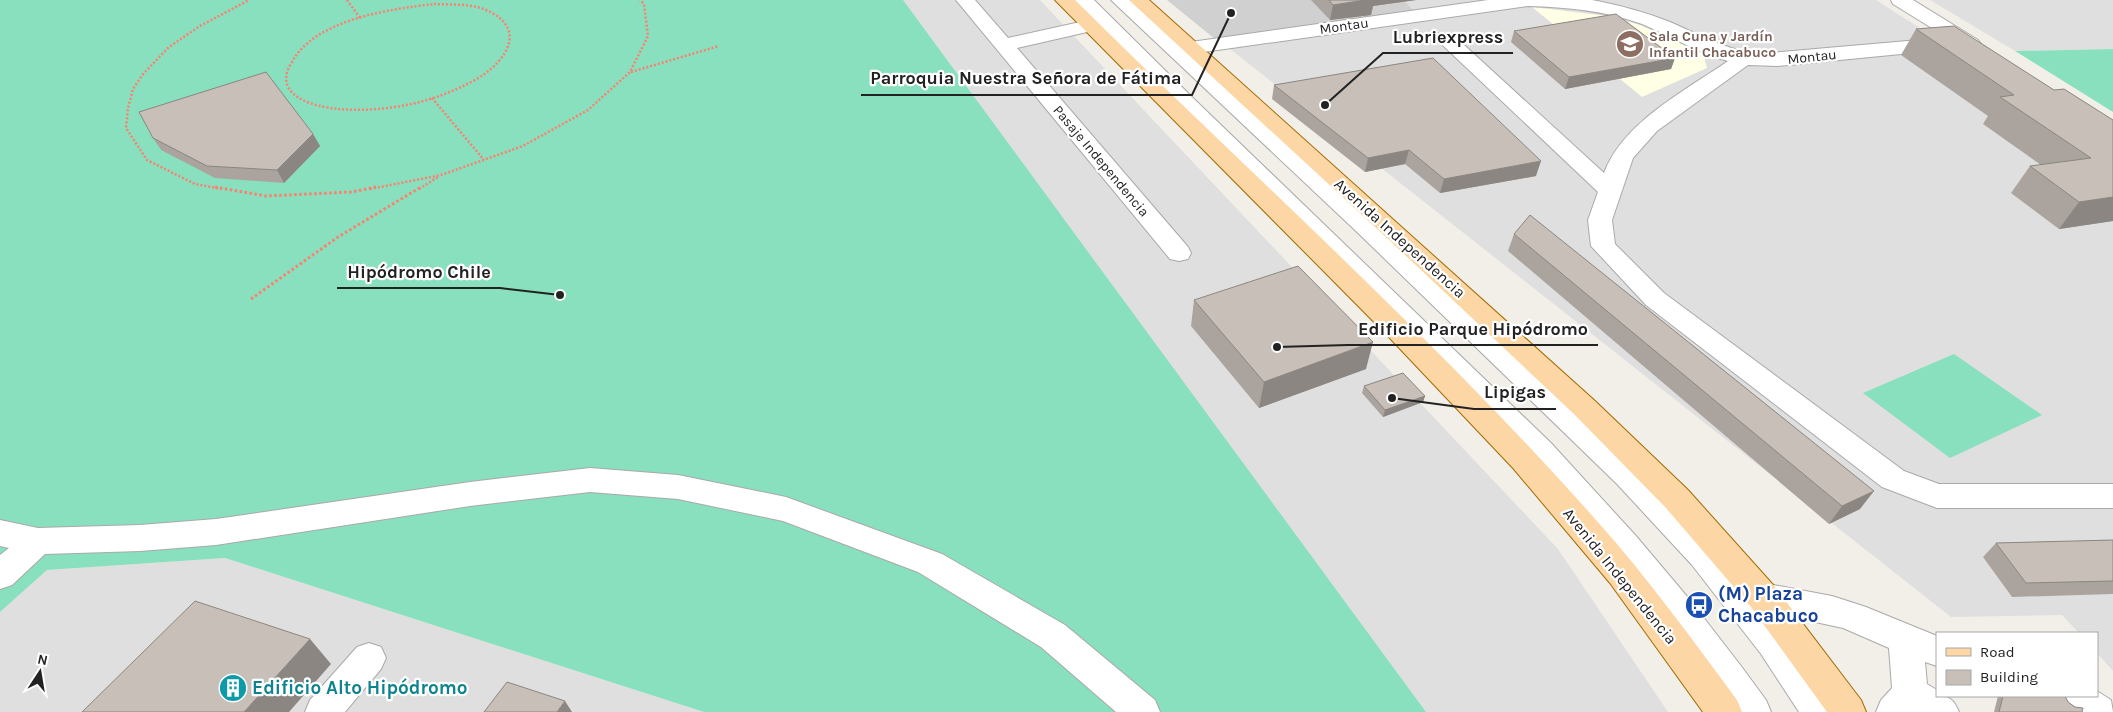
<svg xmlns="http://www.w3.org/2000/svg" width="2113" height="712" font-family="Karla,sans-serif">
<style>
.residential{fill:#e0dfdf}
.education{fill:#ffffe5}
.religious{fill:#d0d0d0}
.pitch{fill:#88e0be}
.lines{fill:none;stroke-linecap:round;stroke-linejoin:round}
.minor-casing{stroke:#a9a9a9;stroke-width:2}
.major-casing{stroke:#a06b00;stroke-width:2}
.path-far1{stroke:#fa8072;stroke-width:2.5;stroke-dasharray:2 2;stroke-linecap:butt}
.path{stroke:#fa8072;stroke-width:3;stroke-dasharray:2.5 2.5;stroke-linecap:butt}
.minor{fill:#fff;fill-rule:evenodd}
.major{fill:#fcd6a4;fill-rule:evenodd}
.wall{fill:#aba49e}
.shaded-wall{fill:#8b8681}
.building{fill:#c7bfb8;stroke:#8b8681}
.labels{text-anchor:middle;dominant-baseline:central;stroke-width:4.5;stroke-linejoin:round;paint-order:stroke}
.far-street-label{font-size:14px;fill:#222;stroke:#fff}
.far-education-label{font-size:14px;font-weight:bold;fill:#785e54;stroke:#fff;text-anchor:start}
.street-label{font-size:16px;fill:#222;stroke:#fff}
.near-transit-label{font-size:19px;font-weight:bold;fill:#164399;stroke:#fff;text-anchor:start}
.near-culture-label{font-size:19px;font-weight:bold;fill:#0d838f;stroke:#fff;text-anchor:start}
.leader{fill:none;stroke:#222;stroke-width:2}
.callout-dot{fill:#222;stroke:#fff;stroke-width:2}
.callout-label{font-size:18px;text-anchor:middle;font-weight:bold;fill:#222;stroke:#fff;stroke-width:4.5;stroke-linejoin:round;paint-order:stroke}
</style>
<rect width="100%" height="100%" fill="#f2efe9"/>
<path class="residential" d="M 896,0 L 1040,0 L 1558,549 L 1668,712 L 1426,712 Z
M 1168,0 L 1876,0 L 2113,151 L 2113,671 L 2097,653 L 2097,633 L 2079,633 L 2062,615 L 1951,617 Z
M 1930,0 L 2113,0 L 2113,49 L 2015,51 Z
M 225,558 L 704,712 L 0,712 L 0,612 L 47,570 Z"/>
<path class="education" d="M 1532,7 L 1608,16 L 1640,25 L 1703,53 L 1707,68 L 1642,97 Z"/>
<path class="religious" d="M 1167,0 L 1403,0 L 1414,11 L 1215,39 Z"/>
<path class="pitch" d="M 0,0 L 903,0 L 1426,712 L 704,712 L 225,558 L 47,570 L 0,612 Z
M 2113,49 L 2113,112 L 2015,51 Z
M 1954,354 L 2042,415 L 1950,458 L 1863,393 Z"/>
<g class="lines">
<defs>
<path id="minor" d="M 956,0 L 975,0 L 1008,38 L 1089,20 L 1093,21 L 1074,0 L 1094,0 L 1194,99 L 1551,443 L 1636,536 L 1690,600 L 1741,666 L 1766,700 L 1771,712 L 1732,712 L 1692,654 L 1640,587 L 1529,459 L 1098,27 L 1096,30 L 1017,48 L 1188,247 L 1191,253 L 1188,259 L 1179,261 L 1170,259 Z
M 1111,0 L 1131,0 L 1182,46 L 1191,42 L 1488,0 L 1592,0 C 1619,5 1645,12 1670,22 C 1700,35 1726,50 1759,54 L 1942,38 L 1949,40 L 1952,44 L 1949,48 L 1942,50 L 1778,66 L 1748,65 L 1657,131 L 1633,158 L 1612,220 L 1615,244 L 1664,293 L 1904,471 L 1939,484 L 2113,484 L 2113,508 L 1937,508 L 1882,487 L 1646,305 L 1591,246 L 1588,220 L 1598,192 L 1434,37 L 1437,33 L 1451,33 L 1604,173 C 1623,122 1685,91 1728,61 C 1697,53 1671,36 1642,24 C 1606,11 1567,7 1528,6 L 1190,54 L 1639,468 L 1714,547 L 1750,589 L 1763,583 L 1832,596 L 1866,607 L 1937,636 L 1937,666 L 1925,662 L 1927,684 L 1937,690 L 1937,696 C 1950,696 1954,700 1959,712 L 1876,712 L 1881,700 L 1892,688 L 1889,648 L 1843,628 L 1769,612 L 1833,700 L 1838,712 L 1799,712 L 1761,654 L 1692,565 L 1617,484 L 1356,231 Z
M 1891,0 L 1913,0 L 1978,40 L 1981,44 L 1978,48 L 1964,48 L 1893,4 Z
M 590,468 L 678,475 L 786,497 L 942,554 L 1065,625 L 1155,700 L 1160,712 L 1116,712 L 1041,647 L 918,572 L 783,521 L 678,499 L 590,492 L 470,506 L 216,545 L 140,551 L 45,554 L 12,585 L 0,589 L 0,555 L 9,548 L 0,546 L 0,520 L 38,528 L 140,525 L 216,519 L 470,482 Z
M 369,643 L 381,647 L 386,658 L 381,669 L 345,712 L 305,712 L 310,700 L 357,647 Z
M 2097,691 L 2111,700 L 2113,712 L 2069,712 L 2062,707 L 2057,696 L 2097,696 Z"/>
<path id="major" d="M 1055,0 L 1075,0 C 1249,173 1434,337 1597,521 C 1647,577 1692,639 1737,700 L 1742,712 L 1703,712 L 1610,583 L 1513,468 L 1385,333 Z
M 1129,0 L 1149,0 L 1595,401 L 1688,490 L 1775,587 L 1861,700 L 1866,712 L 1827,712 L 1751,607 L 1666,508 L 1575,415 L 1387,238 Z"/>
</defs>
<use href="#minor" class="minor-casing"/>
<use href="#major" class="major-casing"/>
<path class="path-far1" d="M 347,0 L 360,18
M 434,4 C 451,5 470,3 486,10 C 527,28 508,59 480,77 C 438,102 387,113 338,109 C 322,107 297,103 288,87 C 284,78 287,70 292,62 C 315,19 391,9 434,4 Z
M 631,72 L 719,46
M 432,98 L 484,160
M 222,189 L 195,184 L 147,160 L 126,128 L 128,108 L 133,89 L 143,74 L 169,47 L 200,26 L 249,0
M 370,189 L 441,175 L 523,146 L 588,110 L 630,72 L 648,36 L 644,4 L 640,0
M 419,189 L 438,177"/>
<path class="path" d="M 215,187 L 266,196 L 352,192 L 376,187
M 251,299 L 338,237 L 421,187"/>
<use href="#minor" class="minor"/>
<use href="#major" class="major"/>
</g>
<path class="wall" d="M 1311,0 L 1416,0 L 1373,6 L 1371,15 L 1330,20 Z
M 1916,29 L 2054,90 L 2113,120 L 2113,221 L 2059,229 L 2011,193 L 2030,166 L 2041,165 L 1983,124 L 1988,116 L 1901,55 Z
M 1514,31 L 1675,58 L 1671,69 L 1565,89 L 1511,42 Z
M 1274,85 L 1536,176 L 1440,193 L 1405,164 L 1365,172 L 1272,99 Z
M 313,134 L 320,146 L 284,183 L 215,178 L 161,150 L 153,138 Z
M 1514,234 L 1860,509 L 1829,524 L 1508,251 Z
M 1194,300 L 1366,369 L 1259,408 L 1191,326 Z
M 1364,386 L 1425,396 L 1423,402 L 1383,417 L 1362,393 Z
M 2113,540 L 2113,594 L 2012,597 L 1983,557 L 1996,543 Z
M 1998,696 L 2065,696 L 2068,702 L 2082,712 L 1994,712 Z"/>
<path class="shaded-wall" d="M 1365,0 L 1416,0 L 1373,6 L 1371,15 L 1330,20 L 1333,5 Z
M 1675,58 L 1671,69 L 1565,89 L 1569,77 Z
M 313,134 L 320,146 L 284,183 L 277,170 Z
M 1409,150 L 1405,164 L 1365,172 L 1368,158 Z
M 1541,161 L 1536,176 L 1440,193 L 1444,179 Z
M 2113,197 L 2113,221 L 2059,229 L 2079,202 Z
M 1373,342 L 1366,369 L 1259,408 L 1264,382 Z
M 1425,396 L 1423,402 L 1383,417 L 1385,410 Z
M 1874,491 L 1860,509 L 1829,524 L 1842,506 Z
M 310,639 L 331,664 L 289,712 L 244,712 Z
M 565,701 L 572,712 L 557,712 Z"/>
<path class="building" d="M 1329,0 L 1366,0 L 1333,5 Z
M 1616,14 L 1675,58 L 1569,77 L 1514,31 Z
M 1954,26 L 2054,90 L 2064,89 L 2113,120 L 2113,197 L 2079,202 L 2030,166 L 2091,158 L 2000,97 L 2014,95 L 1916,29 Z
M 1433,58 L 1541,161 L 1444,179 L 1409,150 L 1368,158 L 1274,85 Z
M 266,72 L 313,134 L 277,170 L 207,166 L 153,138 L 139,112 Z
M 1530,215 L 1874,491 L 1842,506 L 1514,234 Z
M 1298,266 L 1373,342 L 1264,382 L 1194,300 Z
M 1403,373 L 1425,396 L 1385,410 L 1364,386 Z
M 2113,540 L 2113,581 L 2026,583 L 1996,543 Z
M 195,601 L 310,639 L 244,712 L 82,712 Z
M 507,682 L 565,701 L 557,712 L 484,712 Z
M 2003,696 L 2065,696 L 2068,702 L 2075,707 L 2083,708 L 2082,712 L 1999,712 Z"/>
<defs>
<symbol id="school-disc" viewBox="-11 -11 22 22"><circle r="9.5" fill="#8d6e63" stroke="#fff"/><path d="M0-5L7-2L0 1L-7-2ZM-4 1L0 2.5L4 1V4Q0 6-4 4Z" fill="#fff"/></symbol>
<symbol id="bus-disc" viewBox="-11 -11 22 22"><circle r="9.5" fill="#1a4fb4" stroke="#fff"/><path d="M-5-6H5V4H4V6H2V4H-2V6H-4V4H-5ZM-3.5-4V0h7V-4ZM-3.5 1.2v1.5H-2V1.2ZM2 1.2v1.5H3.5V1.2Z" fill="#fff"/></symbol>
<symbol id="building-disc" viewBox="-11 -11 22 22"><circle r="9.5" fill="#0f9aa8" stroke="#fff"/><path d="M-4-6H4V6H1V3H-1V6H-4ZM-2.5-4.3h1.7v1.8h-1.7ZM.8-4.3h1.7v1.8H.8ZM-2.5-1h1.7V.8h-1.7ZM.8-1h1.7V.8H.8Z" fill="#fff"/></symbol>
</defs>
<g fill-rule="evenodd">
<use href="#school-disc" x="1614" y="28" width="32" height="32"/>
<use href="#bus-disc" x="1683" y="589" width="32" height="32"/>
<use href="#building-disc" x="217" y="672" width="32" height="32"/>
</g>
<g class="labels">
<g class="far-street-label">
<text transform="translate(1344 26) rotate(-8)">Montau</text>
<text transform="translate(1812 57) rotate(-6)">Montau</text>
<text transform="translate(1101 161) rotate(50)">Pasaje Independencia</text>
</g>
<g class="far-education-label">
<text x="1649" y="36">Sala Cuna y Jardín<tspan x="1649" dy="16">Infantil Chacabuco</tspan></text>
</g>
<g class="street-label">
<text transform="translate(1400 238) rotate(42)">Avenida Independencia</text>
<text transform="translate(1620 576) rotate(51)">Avenida Independencia</text>
</g>
<g class="near-transit-label">
<text x="1718" y="594">(M) Plaza<tspan x="1718" dy="22">Chacabuco</tspan></text>
</g>
<g class="near-culture-label">
<text x="252" y="688">Edificio Alto Hipódromo</text>
</g>
</g>
<path class="leader" d="M1325 105L1383 53H1513M1231 13L1192 95H861M560 295L500 288H337M1277 347L1348 345H1598M1392 398L1474 409H1556"/>
<g class="callout-dot">
<circle cx="1325" cy="105" r="5"/>
<circle cx="1231" cy="13" r="5"/>
<circle cx="560" cy="295" r="5"/>
<circle cx="1277" cy="347" r="5"/>
<circle cx="1392" cy="398" r="5"/>
</g>
<g class="callout-label">
<text x="1448" y="43">Lubriexpress</text>
<text x="1026" y="84">Parroquia Nuestra Señora de Fátima</text>
<text x="419" y="278">Hipódromo Chile</text>
<text x="1473" y="335">Edificio Parque Hipódromo</text>
<text x="1515" y="398">Lipigas</text>
</g>
<rect x="1936" y="632" width="162" height="65" fill="#ffffff" stroke="#a7a7a7"/>
<rect x="1946" y="648" width="25" height="8" fill="#fcd6a4" stroke="#a7a7a7"/>
<text x="1980" y="657" font-size="15" fill="#222222">Road</text>
<rect x="1946" y="670" width="25" height="15" fill="#c7bfb8" stroke="#a7a7a7"/>
<text x="1980" y="682" font-size="15" fill="#222222">Building</text>
<g transform="translate(40 672) rotate(12)" stroke="#ffffff" stroke-width="4" paint-order="stroke">
<path d="M0-4L9 19L0 12L-9 19Z" fill="#222222"/>
<text y="-8" font-size="14" font-weight="bold" text-anchor="middle" fill="#222222">N</text>
</g>
</svg>
